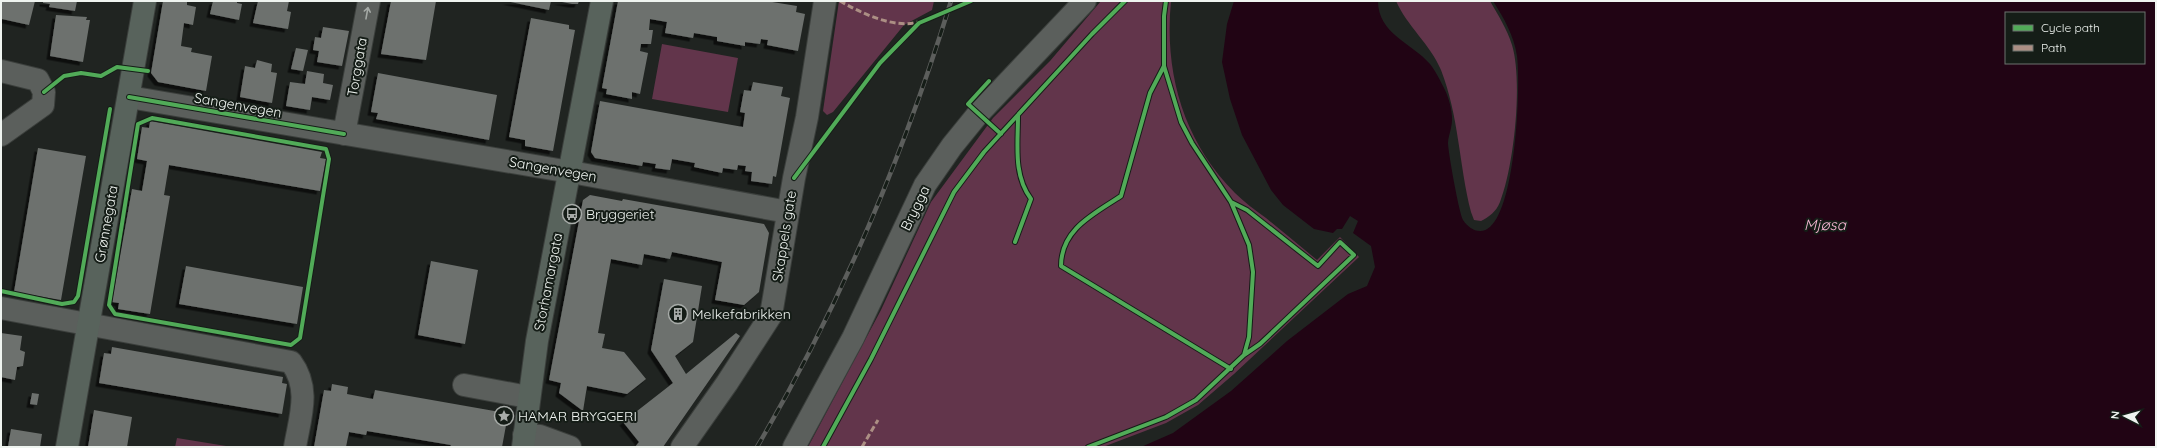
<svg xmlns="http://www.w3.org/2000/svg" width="2157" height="448" font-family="Quicksand,sans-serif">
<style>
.green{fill:#62354b}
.water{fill:#210414;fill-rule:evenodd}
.building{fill:#6d716e;filter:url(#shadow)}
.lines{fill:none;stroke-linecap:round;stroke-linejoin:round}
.minor-casing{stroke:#3b3f3c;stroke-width:24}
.major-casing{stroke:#3b3f3c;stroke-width:24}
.minor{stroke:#5b5f5c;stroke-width:22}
.major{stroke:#58635c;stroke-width:22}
.rail-casing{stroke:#5c5e5c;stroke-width:4.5}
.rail{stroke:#151d17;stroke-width:3;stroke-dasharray:9;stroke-linecap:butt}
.quiet{stroke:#ac8f84;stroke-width:3;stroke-dasharray:6 3;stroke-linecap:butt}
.cycleway-casing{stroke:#151d17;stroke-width:6}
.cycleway{stroke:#51ab58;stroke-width:4}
.oneway{stroke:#a5aaa6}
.labels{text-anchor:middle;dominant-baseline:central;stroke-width:4;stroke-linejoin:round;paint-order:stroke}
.street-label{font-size:14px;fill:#eff4f0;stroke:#151d17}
.poi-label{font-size:14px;fill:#eff4f0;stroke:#151d17;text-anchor:start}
.water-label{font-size:15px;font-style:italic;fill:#f6b5d3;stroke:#151d17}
</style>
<defs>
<filter id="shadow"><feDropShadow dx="-3.5" dy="3.5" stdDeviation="0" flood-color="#0009"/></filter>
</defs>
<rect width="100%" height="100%" fill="#202421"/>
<path class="green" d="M 839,1 L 934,1 L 932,10 L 904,25 L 833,112 L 827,115 L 823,111 Z
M 1101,1 L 1171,1 C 1164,72 1183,141 1235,193 C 1244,202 1255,210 1266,218 C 1283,232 1300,246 1317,260 L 1340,237 L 1359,257 L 1234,374 L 1198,405 L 1166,423 L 1103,447 L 808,447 L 881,310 L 931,202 L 993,118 L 1050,61 Z
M 1396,1 L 1490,1 C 1498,15 1507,29 1512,45 C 1523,81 1514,167 1500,202 C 1496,212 1489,217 1481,221 L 1474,220 L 1471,212 C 1459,165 1459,116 1441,70 C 1430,44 1407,26 1396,1 Z
M 662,44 L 738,58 L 728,112 L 652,99 Z
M 177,438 L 226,446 L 226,447 L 175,447 Z"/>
<path class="water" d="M 1234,1 L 1378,1 C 1378,34 1412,43 1430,64 C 1435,70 1441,82 1445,90 C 1450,101 1454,116 1451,128 C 1450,133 1448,138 1448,143 C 1448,151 1459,213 1463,220 C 1467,226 1473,231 1480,231 C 1516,232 1521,83 1517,56 C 1514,36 1504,18 1493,1 L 2156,1 L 2156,447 L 1141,447 L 1173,433 L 1231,391 L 1287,341 L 1348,294 L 1367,286 L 1375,267 L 1371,246 L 1353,233 L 1358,221 L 1350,216 L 1342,229 L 1337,229 L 1333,233 L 1314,229 L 1283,205 L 1271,190 L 1242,135 L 1230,99 L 1222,62 L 1227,24 ZM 2006,13 L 2144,13 L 2144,63 L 2006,63 Z"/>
<path class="building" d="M 1,1 L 35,1 L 29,25 L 2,19 Z
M 43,1 L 77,1 L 75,11 L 49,7 L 50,4 L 43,3 Z
M 163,1 L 187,1 L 187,5 L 196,7 L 193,25 L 184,23 L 181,46 L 192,48 L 191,52 L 212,56 L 206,91 L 158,82 L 151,73 Z
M 213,1 L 237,1 L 237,3 L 242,4 L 239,20 L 210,14 Z
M 258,1 L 289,1 L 287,11 L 291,12 L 288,29 L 253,23 Z
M 391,1 L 436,1 L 426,60 L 381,54 Z
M 506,1 L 551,1 L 549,10 Z
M 557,1 L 579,1 L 578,4 L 572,4 Z
M 618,1 L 766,1 L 797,6 L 796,12 L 805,14 L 798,51 L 767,45 L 768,40 L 761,39 L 760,44 L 745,42 L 745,46 L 717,41 L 717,37 L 694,33 L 693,38 L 665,33 L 667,22 L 650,19 L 649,30 L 653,30 L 651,44 L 641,44 L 640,51 L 648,53 L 640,94 L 632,92 L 632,99 L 606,94 L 607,89 L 602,88 Z
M 56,15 L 87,17 L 86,20 L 90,20 L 83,62 L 50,56 Z
M 531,18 L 569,25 L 569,29 L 575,30 L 553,151 L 525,146 L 525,140 L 509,137 Z
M 323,27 L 349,31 L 342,66 L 317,62 L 319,51 L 313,50 L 315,37 L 321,38 Z
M 296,48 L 308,50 L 303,71 L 291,69 Z
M 257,60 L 272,64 L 271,72 L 277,73 L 272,103 L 240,97 L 245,66 L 255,68 Z
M 307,71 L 324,74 L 323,83 L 333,85 L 330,100 L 312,97 L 310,110 L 286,106 L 290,82 L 305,84 Z
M 378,73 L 497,95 L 489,140 L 376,119 L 378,113 L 371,112 Z
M 753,82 L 783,87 L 781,96 L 790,98 L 776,177 L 773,176 L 772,184 L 751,181 L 752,172 L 745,171 L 746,166 L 738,165 L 737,170 L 723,168 L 722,173 L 694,167 L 695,163 L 672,159 L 670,170 L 655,168 L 656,164 L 643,162 L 642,166 L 595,158 L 591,152 L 600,101 L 743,127 L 745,113 L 740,112 L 744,90 L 751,91 Z
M 150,121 L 322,152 L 320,158 L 326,159 L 320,191 L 169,165 L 164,195 L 170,196 L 150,314 L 118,309 L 119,303 L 112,302 L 132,189 L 142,191 L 147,161 L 137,159 L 142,127 L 149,128 Z
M 38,148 L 86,156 L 61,300 L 14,292 Z
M 590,195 L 622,201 L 623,199 L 764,224 L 769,233 L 759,292 L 744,305 L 715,300 L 722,262 L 672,252 L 670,259 L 644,254 L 642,265 L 611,259 L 598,333 L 605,334 L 602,348 L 624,352 L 646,379 L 627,394 L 587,386 L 583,411 L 559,393 L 561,383 L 549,380 L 583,200 Z
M 431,261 L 478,270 L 465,344 L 418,335 Z
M 186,266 L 303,287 L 297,324 L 179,304 Z
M 664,279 L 702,286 L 693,342 L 675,356 L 686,374 L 736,333 L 740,336 L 663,447 L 635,447 L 639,442 L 623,422 L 673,383 L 651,350 Z
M 1,333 L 22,336 L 20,350 L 25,352 L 23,366 L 17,367 L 15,380 L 1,377 Z
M 112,347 L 283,377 L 282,383 L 287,384 L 282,414 L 99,383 L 104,353 L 111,354 Z
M 332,384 L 348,387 L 347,394 L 373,399 L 375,390 L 500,412 L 507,420 L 502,447 L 450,447 L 451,445 L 367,431 L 366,435 L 349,432 L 346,447 L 314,447 L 324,390 L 331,391 Z
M 32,393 L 39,394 L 37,405 L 30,404 Z
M 94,410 L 132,417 L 127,447 L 88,447 Z
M 11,429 L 42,434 L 40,447 L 8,447 Z"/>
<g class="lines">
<defs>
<path id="minor" d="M 1,71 L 38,80 L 44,92 L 43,105 L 1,135
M 129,97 L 582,174 L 788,212
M 344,134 L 369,1
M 1,308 L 291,362 C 311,389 300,417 295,447
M 464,385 L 528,397
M 524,435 L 540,436 L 570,447
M 682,447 L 727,383 L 771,315 L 794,178 L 807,117 L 825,1
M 794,447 L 853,338 L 925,185 L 952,146 L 978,114 L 1085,1"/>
<path id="major" d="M 67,447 L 145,1
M 523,447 L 537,341 L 602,1"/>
</defs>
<use href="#minor" class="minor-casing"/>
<use href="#major" class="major-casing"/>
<use href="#minor" class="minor"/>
<use href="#major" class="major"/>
<defs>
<path id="rail" d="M 757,447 C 840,306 903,157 951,1"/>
</defs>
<use href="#rail" class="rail-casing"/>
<use href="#rail" class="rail"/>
<path class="quiet" d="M 840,1 C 861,13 894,29 918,22
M 862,447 L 878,420"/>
<defs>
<path id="cycleway" d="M 1164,66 L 1150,93 L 1121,196 C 1094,214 1061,229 1061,266 L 1231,369
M 989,81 L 968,104 L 1001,134
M 44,92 L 64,76 L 81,73 L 101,76 L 117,67 L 148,71
M 129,97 L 344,134
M 152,118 L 326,149 L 329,159 L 300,338 L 291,345 L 115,314 L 109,305 L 138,124 Z
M 794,178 L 880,63 L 919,23 L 971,1
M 1231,202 L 1247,210 L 1318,266 L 1340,242 L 1354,255 L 1260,344 L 1244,355
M 1015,242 L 1031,199 C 1013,175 1018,144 1018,116
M 1,291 L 62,304 L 74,302 L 78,296 L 110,109
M 823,447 L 871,359 L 954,192 L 984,152 L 1092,34 L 1125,1
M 1088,447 L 1166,417 L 1196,400 L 1244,355 L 1249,337 L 1253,272 L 1249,245 L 1231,202 L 1192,143 L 1181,122 L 1164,66 L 1164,16 L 1166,1"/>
</defs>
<use href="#cycleway" class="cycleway-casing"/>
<use href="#cycleway" class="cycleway"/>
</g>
<defs><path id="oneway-shaft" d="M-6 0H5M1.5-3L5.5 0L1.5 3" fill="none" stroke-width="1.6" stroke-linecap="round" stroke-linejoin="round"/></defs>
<use class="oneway" href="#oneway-shaft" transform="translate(367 13) rotate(-80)"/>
<defs>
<symbol id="bus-ring" viewBox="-11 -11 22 22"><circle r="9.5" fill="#151d17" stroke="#a7aba8" stroke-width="1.5"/><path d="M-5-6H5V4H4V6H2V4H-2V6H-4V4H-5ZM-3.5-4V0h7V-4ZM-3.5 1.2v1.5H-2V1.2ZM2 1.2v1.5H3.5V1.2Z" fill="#a7aba8"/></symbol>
<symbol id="building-ring" viewBox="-11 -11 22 22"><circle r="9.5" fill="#151d17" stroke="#a7aba8" stroke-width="1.5"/><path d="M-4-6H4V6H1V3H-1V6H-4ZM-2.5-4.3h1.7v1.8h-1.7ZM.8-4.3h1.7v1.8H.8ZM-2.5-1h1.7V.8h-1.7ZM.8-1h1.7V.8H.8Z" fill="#a7aba8"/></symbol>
<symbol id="sight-ring" viewBox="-11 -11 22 22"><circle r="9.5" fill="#151d17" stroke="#a7aba8" stroke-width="1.5"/><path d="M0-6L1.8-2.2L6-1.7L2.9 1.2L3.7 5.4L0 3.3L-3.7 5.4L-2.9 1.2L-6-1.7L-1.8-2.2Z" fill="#a7aba8"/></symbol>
</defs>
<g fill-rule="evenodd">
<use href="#bus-ring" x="561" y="203" width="22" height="22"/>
<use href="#building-ring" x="667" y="303" width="22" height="22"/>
<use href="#sight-ring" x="493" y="405" width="22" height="22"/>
</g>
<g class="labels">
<g class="street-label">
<text transform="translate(357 67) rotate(-80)">Torggata</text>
<text transform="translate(238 105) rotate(10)">Sangenvegen</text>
<text transform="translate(553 169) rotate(10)">Sangenvegen</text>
<text transform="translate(915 208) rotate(-64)">Brygga</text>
<text transform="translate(106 224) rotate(-80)">Grønnegata</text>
<text transform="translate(784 236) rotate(-81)">Skappels gate</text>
<text transform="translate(548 282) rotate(-79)">Storhamargata</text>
</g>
<g class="poi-label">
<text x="586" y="214">Bryggeriet</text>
<text x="692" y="314">Melkefabrikken</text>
<text x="518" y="416">HAMAR BRYGGERI</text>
</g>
<g class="water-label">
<text x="1825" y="224">Mjøsa</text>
</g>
</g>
<rect width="2157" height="448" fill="none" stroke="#eff4f0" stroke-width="4"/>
<rect x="2005" y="12" width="140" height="52" fill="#151d17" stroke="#6c736e"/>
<rect x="2013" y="25" width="20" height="6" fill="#51ab58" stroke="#6c736e"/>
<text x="2041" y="32" font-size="12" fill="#eff4f0">Cycle path</text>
<rect x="2013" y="45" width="20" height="6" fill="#ac8f84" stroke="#6c736e"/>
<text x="2041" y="52" font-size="12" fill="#eff4f0">Path</text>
<g transform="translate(2125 416) rotate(276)" stroke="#151d17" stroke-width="3" paint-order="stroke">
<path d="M0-3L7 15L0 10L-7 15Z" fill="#eff4f0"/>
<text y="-6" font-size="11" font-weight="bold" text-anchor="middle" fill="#eff4f0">N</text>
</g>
</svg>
